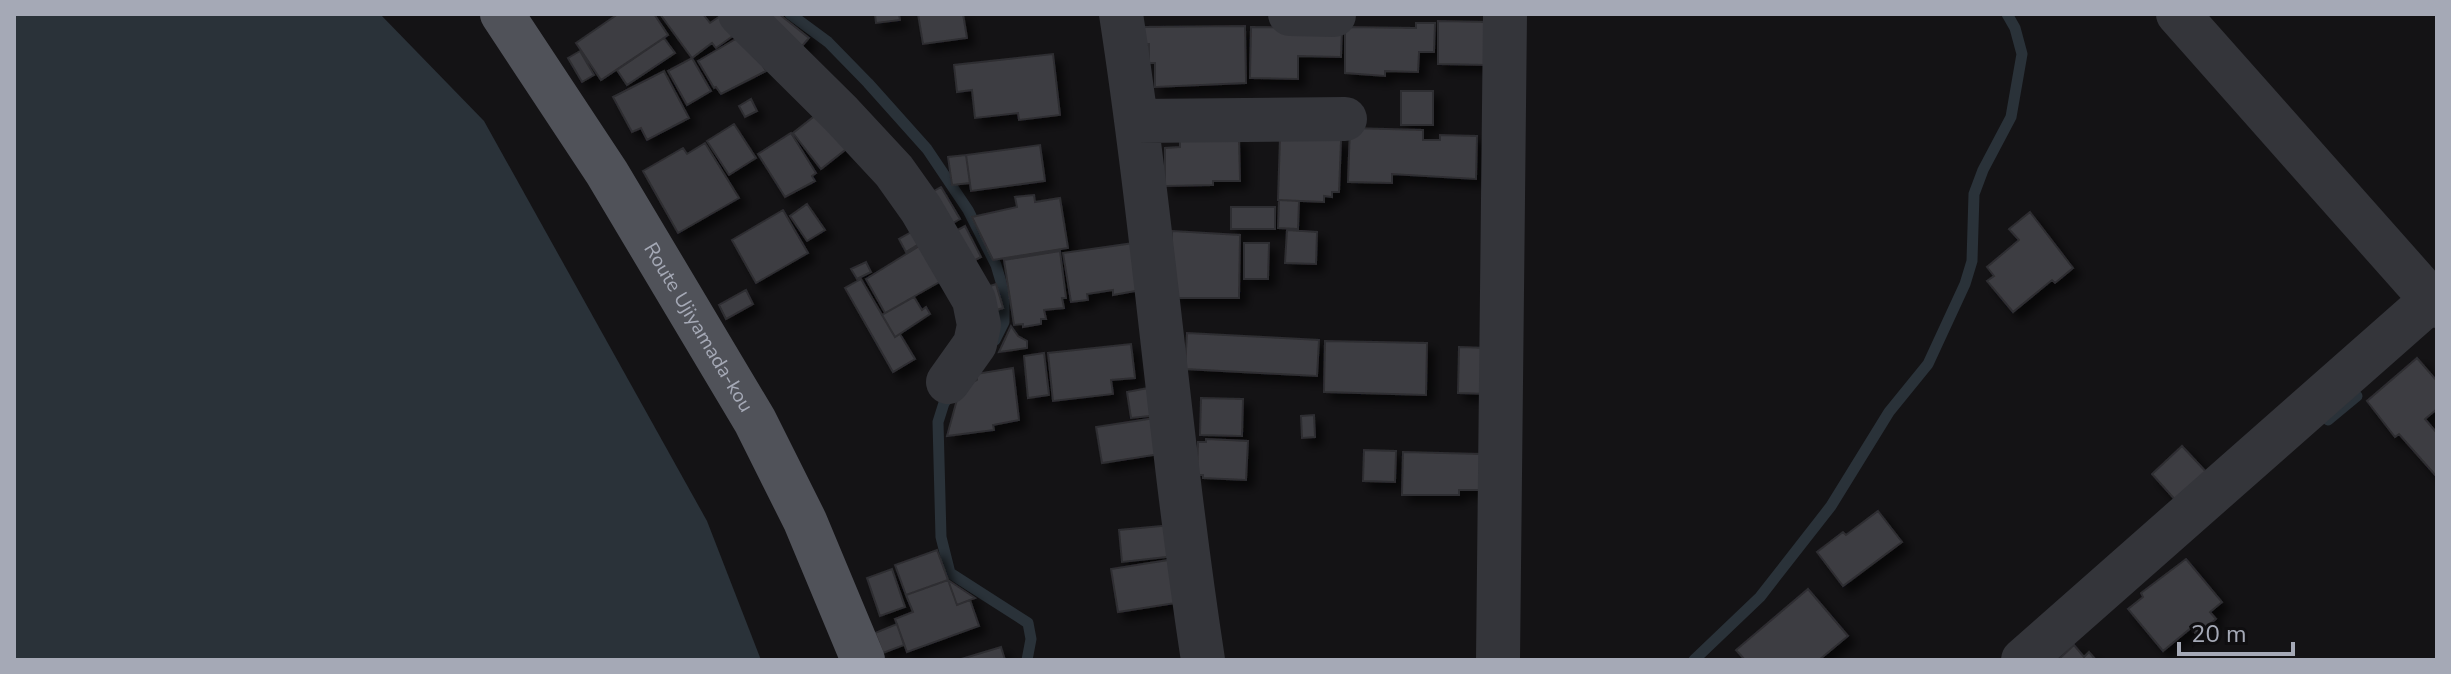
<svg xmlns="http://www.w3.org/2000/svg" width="2451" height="674" font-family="'Nunito Sans',sans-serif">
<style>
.water{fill:#2a3239}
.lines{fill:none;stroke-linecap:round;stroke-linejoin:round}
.stream{stroke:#2a3239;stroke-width:11}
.building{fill:#3e3e42;stroke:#2e2d31;stroke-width:2;filter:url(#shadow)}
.minor{stroke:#34353a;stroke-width:44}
.major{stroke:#505259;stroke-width:44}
.labels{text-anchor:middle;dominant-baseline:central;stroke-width:6;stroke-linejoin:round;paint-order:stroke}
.street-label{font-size:20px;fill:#a5a9b6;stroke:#0f0e10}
</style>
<defs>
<filter id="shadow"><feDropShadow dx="7" dy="7" stdDeviation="4" flood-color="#0009"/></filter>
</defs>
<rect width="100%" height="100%" fill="#141315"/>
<path class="water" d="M 14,14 L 380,14 L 484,121 L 707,521 L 761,660 L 14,660 Z"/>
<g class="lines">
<path class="stream" d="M 790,14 L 828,42 L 868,83 L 927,149 L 968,210 L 996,265 L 1004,292 L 1004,322 L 995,340
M 951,394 L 944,403 L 938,422 L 941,537 L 950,573 L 1028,623 L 1031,639 L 1027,660
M 2328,420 L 2357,396
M 1694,660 L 1760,597 L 1831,506 L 1889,412 L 1928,364 L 1965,284 L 1972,261 L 1974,194 L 1983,170 L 2011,117 L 2022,54 L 2015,28 L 2007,14"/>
</g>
<path class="building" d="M 618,14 L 654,14 L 668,35 L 601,80 L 576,43 Z
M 660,14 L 703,14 L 710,23 L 723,14 L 737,33 L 716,48 L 712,43 L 692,58 Z
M 774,14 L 779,14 L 809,38 L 796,53 L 764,27 Z
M 875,14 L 899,14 L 900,20 L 876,23 Z
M 918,14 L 963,14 L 967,38 L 923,44 Z
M 1438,21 L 1490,22 L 1489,65 L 1438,64 Z
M 1416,23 L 1435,23 L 1434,52 L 1419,52 L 1418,72 L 1385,71 L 1385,76 L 1345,73 L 1345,27 L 1416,28 Z
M 1245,26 L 1246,83 L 1155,87 L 1155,63 L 1149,63 L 1149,44 L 1141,44 L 1141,27 Z
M 1251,27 L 1342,28 L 1341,57 L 1298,56 L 1298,79 L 1250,78 Z
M 739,37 L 748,41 L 766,71 L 721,94 L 716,87 L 714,88 L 698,61 Z
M 664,38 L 675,53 L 627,85 L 617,70 Z
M 580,51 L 594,75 L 582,82 L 568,58 Z
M 1053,54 L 1060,115 L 1019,120 L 1018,113 L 975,118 L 972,90 L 957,92 L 954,65 Z
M 692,58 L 711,91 L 687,105 L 668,71 Z
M 664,71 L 689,118 L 647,140 L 641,128 L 632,132 L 613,97 Z
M 1401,91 L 1433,91 L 1433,125 L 1401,125 Z
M 751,99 L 757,111 L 745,117 L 739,106 Z
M 821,111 L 850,146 L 821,169 L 793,133 Z
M 734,124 L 756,158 L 729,175 L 707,141 Z
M 1350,128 L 1423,130 L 1423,140 L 1440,140 L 1440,135 L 1477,136 L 1476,179 L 1392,174 L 1392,183 L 1348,182 Z
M 791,133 L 816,173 L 812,176 L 815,181 L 785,197 L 758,154 Z
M 1239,137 L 1240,181 L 1213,181 L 1213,185 L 1165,186 L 1165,148 L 1180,147 L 1180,140 Z
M 1280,138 L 1341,140 L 1339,192 L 1332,192 L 1332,197 L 1324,196 L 1324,202 L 1278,200 Z
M 705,143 L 739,198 L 678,233 L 643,171 L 683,148 L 687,154 Z
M 1040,145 L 1045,181 L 971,191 L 966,155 Z
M 966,155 L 970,183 L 952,185 L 948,157 Z
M 941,187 L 960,219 L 946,227 L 927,195 Z
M 1034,195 L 1035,202 L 1060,198 L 1068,248 L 993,260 L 972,217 L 1017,207 L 1015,197 Z
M 1279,200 L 1299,201 L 1298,229 L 1278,228 Z
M 807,204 L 825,230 L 807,241 L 790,216 Z
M 1231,207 L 1275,207 L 1275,229 L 1231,229 Z
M 783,210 L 808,253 L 756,283 L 732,240 Z
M 2030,212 L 2073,268 L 2055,283 L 2052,280 L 2013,312 L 1987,281 L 1994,276 L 1987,267 L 2019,240 L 2009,229 Z
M 965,226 L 981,257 L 966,265 L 950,234 Z
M 915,230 L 922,242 L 906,252 L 899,239 Z
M 1287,230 L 1317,232 L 1316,264 L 1285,263 Z
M 1172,231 L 1240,235 L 1239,298 L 1172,298 Z
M 929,240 L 950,276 L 885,313 L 866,279 Z
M 1134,243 L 1141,290 L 1113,295 L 1113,290 L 1087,294 L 1088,300 L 1071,302 L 1063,253 Z
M 1244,243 L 1269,243 L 1268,279 L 1244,279 Z
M 1060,251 L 1066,298 L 1062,298 L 1064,308 L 1044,310 L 1046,319 L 1041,319 L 1041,324 L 1023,327 L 1023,324 L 1014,325 L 1004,260 Z
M 866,262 L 871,272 L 857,279 L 851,269 Z
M 861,279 L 895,337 L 900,334 L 915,359 L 893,372 L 845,288 Z
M 996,284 L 1003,308 L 989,312 L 981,289 Z
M 746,290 L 753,304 L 726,319 L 719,305 Z
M 914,297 L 922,310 L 926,307 L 930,314 L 895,337 L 882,315 Z
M 1011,326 L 1018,336 L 1027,341 L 1027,348 L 999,352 Z
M 1187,333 L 1319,340 L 1317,376 L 1185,369 Z
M 1325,341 L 1427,343 L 1426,395 L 1324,392 Z
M 1131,344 L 1135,378 L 1111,380 L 1113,394 L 1053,401 L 1048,353 Z
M 1459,347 L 1488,348 L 1488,394 L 1458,393 Z
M 1044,353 L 1049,395 L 1028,398 L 1024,356 Z
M 2417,358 L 2437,381 L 2437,409 L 2425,419 L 2437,433 L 2437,477 L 2399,434 L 2395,437 L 2367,401 Z
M 1013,368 L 1019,420 L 993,425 L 994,430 L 947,436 L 958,396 L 970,383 L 977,380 L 976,374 Z
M 1154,387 L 1159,415 L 1131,418 L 1127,392 Z
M 1201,398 L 1243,399 L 1242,436 L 1200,435 Z
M 1314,415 L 1315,437 L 1302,438 L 1301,416 Z
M 1155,418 L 1160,454 L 1102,463 L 1096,427 Z
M 1206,439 L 1248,441 L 1246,480 L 1203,478 L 1203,475 L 1197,475 L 1198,442 L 1206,442 Z
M 2182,446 L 2209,475 L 2178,503 L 2152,474 Z
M 1364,450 L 1396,451 L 1395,482 L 1363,481 Z
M 1403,452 L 1481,454 L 1480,490 L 1459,490 L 1459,495 L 1402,495 Z
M 1878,511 L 1902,542 L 1843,586 L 1817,552 L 1843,532 L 1846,535 Z
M 1172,525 L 1175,556 L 1122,562 L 1119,530 Z
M 937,550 L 948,580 L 906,595 L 895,565 Z
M 1175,559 L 1182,602 L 1118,612 L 1111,569 Z
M 2186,559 L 2222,602 L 2210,612 L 2216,619 L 2197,635 L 2191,628 L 2163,651 L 2128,609 L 2143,597 L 2141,593 Z
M 892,569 L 905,607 L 880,616 L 867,578 Z
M 948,580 L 957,605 L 970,600 L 979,626 L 907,652 L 895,619 L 913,612 L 906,595 Z
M 948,580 L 975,598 L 957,605 Z
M 1808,589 L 1848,636 L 1819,660 L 1745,660 L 1736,650 Z
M 897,624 L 904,645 L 883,653 L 875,633 Z
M 2074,645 L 2084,657 L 2089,652 L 2096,660 L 2058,660 Z
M 1001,647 L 1005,660 L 958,660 Z"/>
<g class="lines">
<path class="minor" d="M 740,14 L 841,114 L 894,171 L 921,209 L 974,300 L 979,325 L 975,344 L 948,382
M 1121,14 C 1154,229 1170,445 1203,660
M 1290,14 L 1334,15
M 2178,14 L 2437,306
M 1137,121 L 1345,119
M 1498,660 L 1505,14
M 2023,660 L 2437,295"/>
<path class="major" id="s1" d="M 502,14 L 607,173 L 755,421 L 805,521 L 863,660"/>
</g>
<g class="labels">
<g class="street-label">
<text stroke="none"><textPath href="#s1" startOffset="370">Route Ujiyamada-kou</textPath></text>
</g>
</g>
<rect width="2451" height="674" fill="none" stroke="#a5a9b6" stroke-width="32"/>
<path d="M2179 642v12h114v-12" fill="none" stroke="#a5a9b6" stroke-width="4"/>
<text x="2191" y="642" font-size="24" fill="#a5a9b6" stroke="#0f0e10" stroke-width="6" paint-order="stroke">20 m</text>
</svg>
